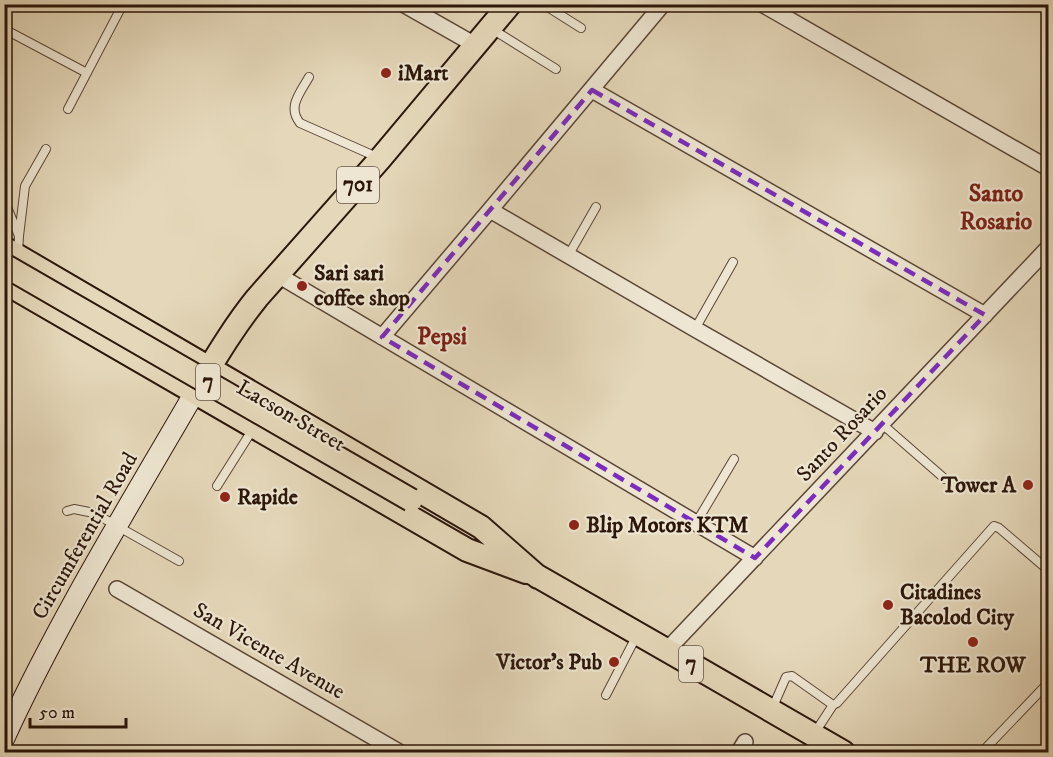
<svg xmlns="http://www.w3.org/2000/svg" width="1053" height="757" font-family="'IM FELL DW Pica',serif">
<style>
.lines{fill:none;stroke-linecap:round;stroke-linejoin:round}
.service-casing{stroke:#5a4636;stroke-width:10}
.minor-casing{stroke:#5a4636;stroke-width:18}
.secondary-casing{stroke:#2b160a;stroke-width:22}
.primary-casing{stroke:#2b160a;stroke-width:26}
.service{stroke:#eee6d2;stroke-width:8}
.minor{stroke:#eee6d2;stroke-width:15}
.secondary{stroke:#eee6d2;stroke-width:20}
.primary{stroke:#e5d8ba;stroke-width:22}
.primary-bridge-casing{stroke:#2b160a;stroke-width:26;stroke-linecap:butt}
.primary-bridge{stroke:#e5d8ba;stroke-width:22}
.marked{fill:none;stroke:#7b2cbf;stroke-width:4.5;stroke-dasharray:12 8;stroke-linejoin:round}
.poi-dot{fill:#8f2418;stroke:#eee6d2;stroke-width:2}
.labels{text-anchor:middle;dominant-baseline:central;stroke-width:4.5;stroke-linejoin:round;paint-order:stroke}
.shield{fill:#eee6d2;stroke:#665446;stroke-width:1.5}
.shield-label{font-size:21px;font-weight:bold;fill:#2b160a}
.poi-label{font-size:22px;font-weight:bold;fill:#2b160a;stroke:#eee6d2;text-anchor:start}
.street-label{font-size:22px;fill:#2b160a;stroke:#eee6d2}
.neighbourhood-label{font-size:24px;font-weight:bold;fill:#7a1f14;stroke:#eee6d2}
</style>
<rect width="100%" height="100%" fill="#e5d8ba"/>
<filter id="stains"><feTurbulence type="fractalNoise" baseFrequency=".00333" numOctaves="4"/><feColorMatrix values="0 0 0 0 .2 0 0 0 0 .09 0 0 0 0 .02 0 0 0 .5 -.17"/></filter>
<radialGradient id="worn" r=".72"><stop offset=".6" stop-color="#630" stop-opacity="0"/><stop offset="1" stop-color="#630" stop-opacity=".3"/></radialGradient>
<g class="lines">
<defs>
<path id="service" d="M 543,4 L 581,28
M 4,29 L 87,73
M 492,29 L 556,69
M 309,77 C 300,93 287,107 300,123 L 379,158
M 68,109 L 123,4
M 4,200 L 19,236 L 18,253
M 19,236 L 25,186 L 46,149
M 568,256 L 596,207
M 695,329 L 733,262
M 882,424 L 945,479
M 217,486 L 253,429
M 67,511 L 74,509 L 94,513 L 179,561
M 696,523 L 734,459
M 606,695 L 637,635
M 772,709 L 786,677 L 792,676 L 833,705 L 837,703 L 994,526 L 999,528 L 1048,570
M 814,734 L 833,705
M 982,752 L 1048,683"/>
<path id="minor" d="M 403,4 L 477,46
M 663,4 L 490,210 L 695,329 L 875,432
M 762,4 L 1048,168
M 592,90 L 985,315
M 278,275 L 755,558
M 382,337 L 490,210
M 117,589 L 399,752
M 667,650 L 1048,248
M 739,752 L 745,742"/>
<path id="secondary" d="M 4,739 C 59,619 129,506 195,392"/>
<path id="primary" d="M 4,248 L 481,527 L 538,577
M 4,282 L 467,550 L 526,572
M 202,380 C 219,352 236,324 257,298 L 380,159 L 510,4
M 525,569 L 689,663 L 843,752"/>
</defs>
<use href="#service" class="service-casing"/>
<use href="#minor" class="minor-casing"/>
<use href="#secondary" class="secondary-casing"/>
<use href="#primary" class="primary-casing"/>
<use href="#service" class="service"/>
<use href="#minor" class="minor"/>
<use href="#secondary" class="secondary"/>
<use href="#primary" class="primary"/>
<defs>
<path id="primary-bridge" d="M 4,265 L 411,500"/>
</defs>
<use href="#primary-bridge" class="primary-bridge-casing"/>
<use href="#primary-bridge" class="primary-bridge"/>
</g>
<path class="marked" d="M 592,90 L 985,315 L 755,558 L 382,337 Z"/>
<g class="poi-dot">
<circle cx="386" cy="73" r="6"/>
<circle cx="302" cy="286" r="6"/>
<circle cx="1028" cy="485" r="6"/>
<circle cx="225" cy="497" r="6"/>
<circle cx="574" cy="525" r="6"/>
<circle cx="888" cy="605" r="6"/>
<circle cx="973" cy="642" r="6"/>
<circle cx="614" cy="662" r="6"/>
</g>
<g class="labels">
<g class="shield">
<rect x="337" y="167" width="42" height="36" rx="4.5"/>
<rect x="196" y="364" width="24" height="36" rx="4.5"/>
<rect x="679" y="646" width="24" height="36" rx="4.5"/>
</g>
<g class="shield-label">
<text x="358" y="185">701</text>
<text x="208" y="382">7</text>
<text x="691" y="664">7</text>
</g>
<g class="poi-label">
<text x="398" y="73">iMart</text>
<text x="314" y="273">Sari sari<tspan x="314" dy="25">coffee shop</tspan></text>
<text x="1016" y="485" text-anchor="end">Tower A</text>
<text x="237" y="497">Rapide</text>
<text x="586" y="525">Blip Motors KTM</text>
<text x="900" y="592">Citadines<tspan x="900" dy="25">Bacolod City</tspan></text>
<text x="602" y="662" text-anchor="end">Victor's Pub</text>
<text x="973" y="665" text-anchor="middle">THE ROW</text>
</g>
<g class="street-label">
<text transform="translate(291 416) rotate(30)">Lacson Street</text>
<text transform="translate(842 434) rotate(-47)">Santo Rosario</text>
<text transform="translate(85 536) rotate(-60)">Circumferential Road</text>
<text transform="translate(269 651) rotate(30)">San Vicente Avenue</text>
</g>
<g class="neighbourhood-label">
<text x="996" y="194">Santo<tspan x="996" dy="28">Rosario</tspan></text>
<text x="442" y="337">Pepsi</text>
</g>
</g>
<rect width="1053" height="757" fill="none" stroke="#e5d8ba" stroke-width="24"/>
<rect x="6" y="6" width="1041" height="745" fill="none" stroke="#2b160a" stroke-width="3"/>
<rect x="12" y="12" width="1029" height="733" fill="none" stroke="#2b160a" stroke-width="1.5"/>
<path d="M30 718v9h96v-9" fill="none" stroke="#2b160a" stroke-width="3"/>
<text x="39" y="718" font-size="18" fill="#2b160a" stroke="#eee6d2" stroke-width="4.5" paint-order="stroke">50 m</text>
<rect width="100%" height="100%" filter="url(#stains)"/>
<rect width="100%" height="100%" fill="url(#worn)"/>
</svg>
